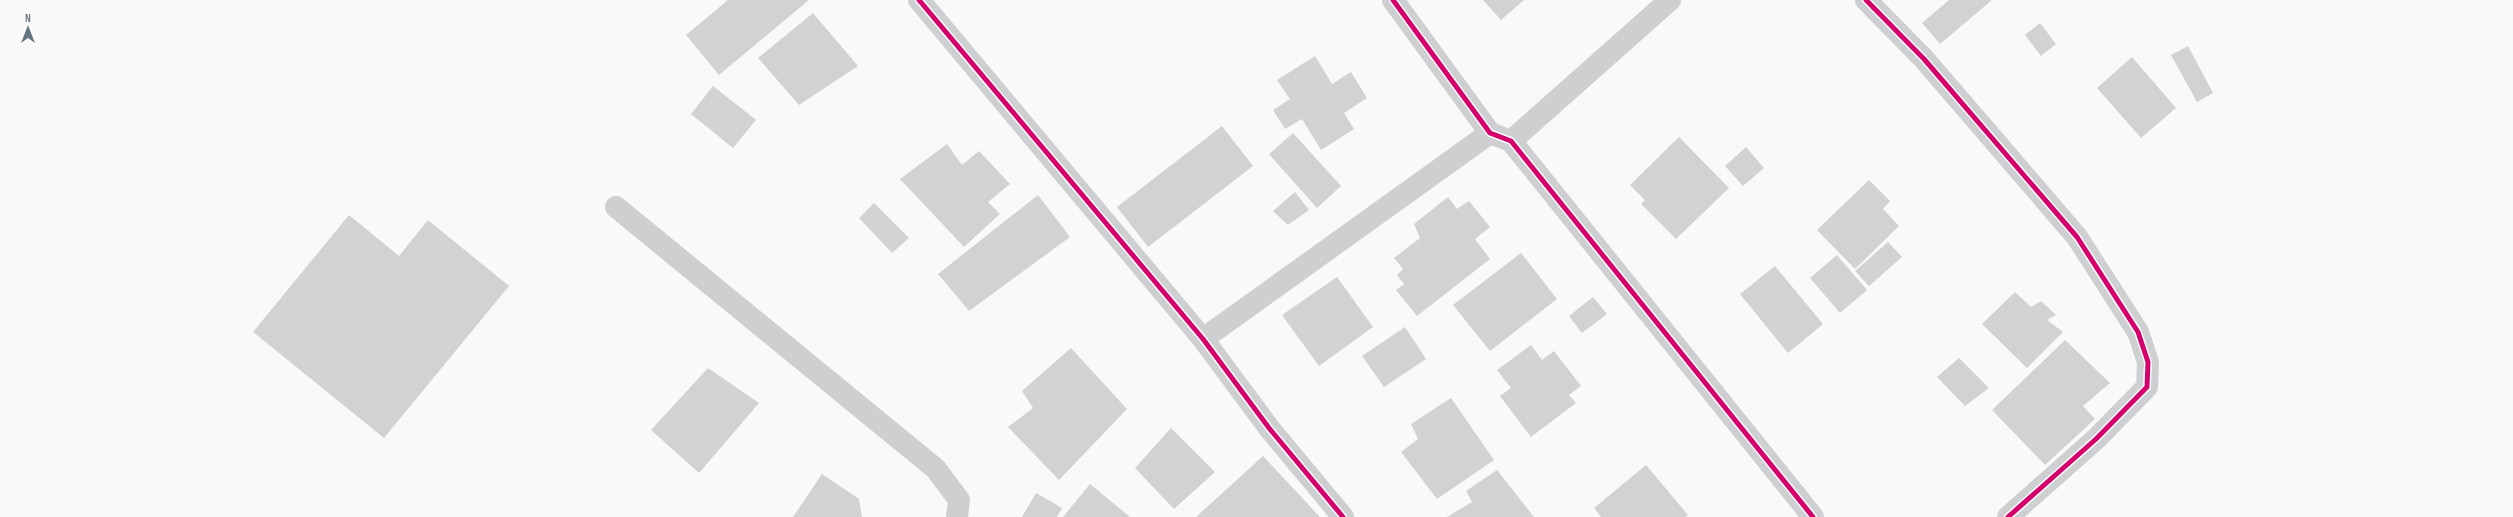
<svg xmlns="http://www.w3.org/2000/svg" width="2513" height="517" font-family="'Sofia Sans Condensed',sans-serif">
<style>
.building{fill:#d0d2d3}
.lines{fill:none;stroke-linecap:round;stroke-linejoin:round}
.minor{stroke:#cecfd0;stroke-width:22}
.cycleway-casing{stroke:#fff;stroke-width:8}
.cycleway{stroke:#d6006c;stroke-width:5}
</style>
<rect width="100%" height="100%" fill="#f9f9f9"/>
<path class="building" d="M 728,0 L 809,0 L 719,75 L 686,35 Z
M 1483,0 L 1524,0 L 1501,20 Z
M 1949,0 L 1992,0 L 1940,44 L 1922,23 Z
M 813,13 L 858,66 L 799,105 L 758,58 Z
M 2040,23 L 2056,44 L 2041,56 L 2025,35 Z
M 2188,46 L 2213,93 L 2197,102 L 2171,55 Z
M 1315,56 L 1332,84 L 1351,72 L 1367,98 L 1344,113 L 1354,129 L 1321,150 L 1302,119 L 1285,129 L 1273,110 L 1290,99 L 1277,80 Z
M 2132,57 L 2176,108 L 2141,138 L 2097,88 Z
M 713,86 L 756,120 L 733,148 L 691,114 Z
M 1222,126 L 1253,166 L 1148,247 L 1117,207 Z
M 1293,133 L 1341,186 L 1317,208 L 1269,154 Z
M 1679,137 L 1729,188 L 1676,239 L 1641,204 L 1645,200 L 1630,185 Z
M 947,144 L 962,165 L 979,151 L 1010,184 L 988,202 L 1000,214 L 964,247 L 900,179 Z
M 1746,147 L 1764,168 L 1743,186 L 1725,166 Z
M 1869,180 L 1890,201 L 1883,209 L 1899,226 L 1855,269 L 1817,230 Z
M 1295,192 L 1309,210 L 1288,225 L 1273,211 Z
M 1038,195 L 1070,237 L 969,311 L 938,274 Z
M 1448,197 L 1457,209 L 1469,201 L 1490,227 L 1475,239 L 1490,259 L 1417,316 L 1396,290 L 1404,284 L 1397,275 L 1403,269 L 1394,258 L 1420,238 L 1414,224 Z
M 874,203 L 909,238 L 892,253 L 859,218 Z
M 349,215 L 399,256 L 428,220 L 509,286 L 384,438 L 253,332 Z
M 1888,242 L 1902,257 L 1869,286 L 1855,271 Z
M 1521,253 L 1557,299 L 1490,351 L 1453,305 Z
M 1837,255 L 1867,290 L 1840,313 L 1810,278 Z
M 1775,266 L 1823,324 L 1788,353 L 1740,294 Z
M 1337,277 L 1373,327 L 1319,366 L 1282,315 Z
M 2015,292 L 2031,307 L 2041,301 L 2056,315 L 2047,320 L 2063,332 L 2027,368 L 1982,324 Z
M 1593,297 L 1607,314 L 1582,333 L 1569,316 Z
M 1405,327 L 1426,359 L 1384,387 L 1362,356 Z
M 2065,340 L 2110,383 L 2083,406 L 2095,419 L 2045,465 L 1992,410 Z
M 1531,345 L 1542,360 L 1554,351 L 1581,386 L 1569,395 L 1576,403 L 1531,437 L 1500,396 L 1511,388 L 1497,370 Z
M 1071,348 L 1127,409 L 1059,480 L 1008,427 L 1033,408 L 1022,391 Z
M 1959,358 L 1989,388 L 1965,406 L 1937,377 Z
M 708,368 L 759,403 L 699,473 L 651,430 Z
M 1451,398 L 1494,460 L 1437,499 L 1401,452 L 1418,439 L 1411,424 Z
M 1171,428 L 1215,472 L 1174,509 L 1135,468 Z
M 1263,456 L 1320,517 L 1196,517 Z
M 1646,465 L 1688,515 L 1685,517 L 1601,517 L 1594,508 Z
M 1497,470 L 1534,517 L 1447,517 L 1472,502 L 1466,491 Z
M 822,474 L 859,499 L 862,517 L 793,517 Z
M 1090,484 L 1130,517 L 1063,517 Z
M 1036,493 L 1062,508 L 1057,517 L 1022,517 Z"/>
<g class="lines">
<path class="minor" d="M 919,0 L 1203,339 L 1269,428 L 1343,517
M 1393,0 L 1490,133 L 1511,141 L 1813,517
M 1866,0 L 1924,59 L 2077,237 L 2138,332 L 2148,362 L 2147,387 L 2096,439 L 2008,517
M 1511,141 L 1670,0
M 616,207 L 936,469 L 959,500 L 957,517
M 1203,339 L 1490,133"/>
<defs>
<path id="cycleway" d="M 919,0 L 1203,339 L 1269,428 L 1343,517
M 1393,0 L 1490,133 L 1511,141 L 1813,517
M 1866,0 L 1924,59 L 2077,237 L 2138,332 L 2148,362 L 2147,387 L 2096,439 L 2008,517"/>
</defs>
<use href="#cycleway" class="cycleway-casing"/>
<use href="#cycleway" class="cycleway"/>
</g>
<g transform="translate(28 28)" stroke="#ffffff" stroke-width="3" paint-order="stroke">
<path d="M0-3L7 15L0 10L-7 15Z" fill="#657683"/>
<text y="-6" font-size="11" font-weight="bold" text-anchor="middle" fill="#657683">N</text>
</g>
</svg>
